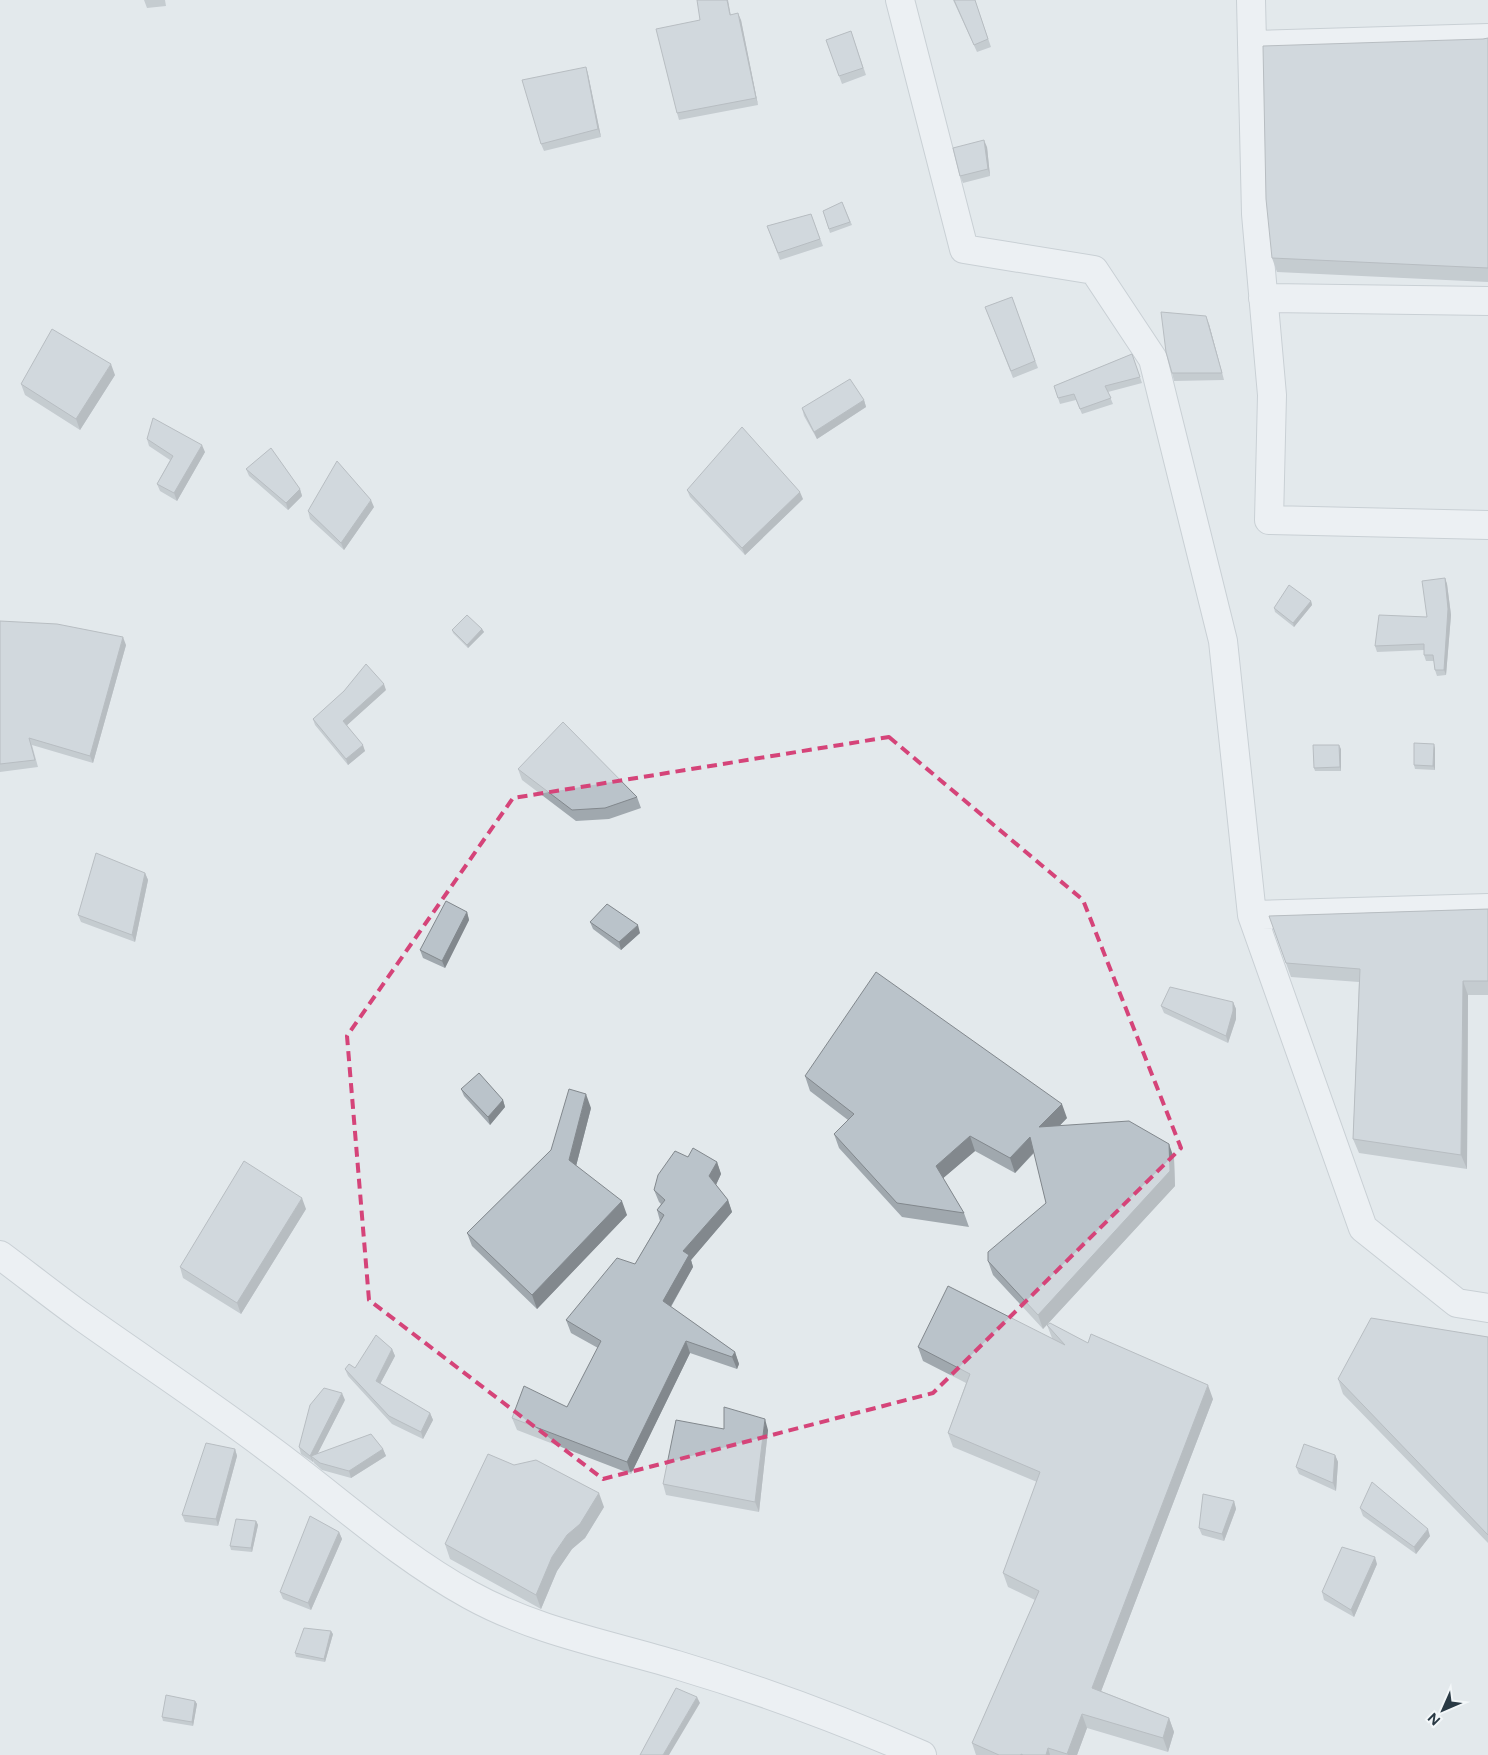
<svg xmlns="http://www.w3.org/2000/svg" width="1488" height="1755" font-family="Figtree,sans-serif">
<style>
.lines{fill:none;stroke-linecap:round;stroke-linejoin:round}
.minor-casing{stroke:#a8b1b7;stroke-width:30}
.minor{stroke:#f6f8fa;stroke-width:28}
.wall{fill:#a0a8ae}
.shaded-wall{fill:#82888d}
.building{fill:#bac3ca;stroke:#82888d}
.marked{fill:none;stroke:#d54479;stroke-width:4;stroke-dasharray:10 6;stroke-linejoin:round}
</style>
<rect width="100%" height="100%" fill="#e3e9ec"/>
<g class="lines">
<defs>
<path id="minor" d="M 900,0 L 964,249 L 1094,270 L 1153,359 L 1223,641 L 1252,915 L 1363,1228 L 1457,1303 L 1488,1308
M 1251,0 L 1256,214 L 1272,395 L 1269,520 L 1488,525
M 1252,45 L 1488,38
M 1263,298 L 1488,301
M 1252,915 L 1488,908
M 0,1255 C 27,1275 53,1296 81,1316 C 143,1360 207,1402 268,1448 C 335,1497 397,1555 470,1595 C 535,1631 607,1644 677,1665 C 761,1690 842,1720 922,1755"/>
</defs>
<use href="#minor" class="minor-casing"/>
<use href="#minor" class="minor"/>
</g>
<path class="wall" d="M 144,0 L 165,0 L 166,6 L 147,8 Z
M 953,0 L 975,0 L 991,47 L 977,52 Z
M 731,15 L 741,20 L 758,105 L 679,120 L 677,113 Z
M 851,31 L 866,75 L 842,84 L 826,40 Z
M 1488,38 L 1488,282 L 1277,272 L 1272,258 L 1483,39 Z
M 586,67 L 588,74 L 601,137 L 544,151 L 541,144 Z
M 987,147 L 990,176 L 963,183 L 960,176 Z
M 842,202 L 852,225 L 830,233 L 823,211 Z
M 811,214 L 823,246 L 780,260 L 767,226 Z
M 1012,297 L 1038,368 L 1013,378 L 985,307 Z
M 1209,324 L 1224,380 L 1174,381 L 1172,373 Z
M 1132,354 L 1142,383 L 1108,392 L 1113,404 L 1082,414 L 1076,400 L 1060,404 L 1054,386 Z
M 115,375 L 80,430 L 25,395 L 21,384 Z
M 864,400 L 866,407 L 817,439 L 804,416 L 802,408 Z
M 147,439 L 205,452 L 177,501 L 160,491 L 157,484 L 170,460 L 149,446 Z
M 246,469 L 300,489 L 302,496 L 288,510 L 249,476 Z
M 687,490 L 803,499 L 745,555 L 690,497 Z
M 374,507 L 344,550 L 310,519 L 308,511 Z
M 1445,578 L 1447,584 L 1451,615 L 1446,675 L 1437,676 L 1435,670 L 1434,661 L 1426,661 L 1424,655 L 1424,650 L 1377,652 L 1375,646 L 1427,617 Z
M 1311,601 L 1312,605 L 1294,627 L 1275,612 L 1274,608 Z
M 0,621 L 126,645 L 93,763 L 32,745 L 38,767 L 0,772 Z
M 482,629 L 484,632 L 468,648 L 453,633 L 452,630 Z
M 386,690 L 347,725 L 365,751 L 348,765 L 315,725 L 313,719 Z
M 1435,748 L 1435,770 L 1415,769 L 1414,765 Z
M 1341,749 L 1341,771 L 1315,771 L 1314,768 Z
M 518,769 L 637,797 L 641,808 L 609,819 L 576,821 L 522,780 Z
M 145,873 L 148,880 L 135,942 L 81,922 L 78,915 Z
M 1488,909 L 1488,995 L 1468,995 L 1467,1169 L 1359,1153 L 1353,1139 L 1359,982 L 1291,977 L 1269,916 Z
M 467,912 L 469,920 L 445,968 L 423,958 L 420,950 Z
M 590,922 L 640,933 L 621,950 L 593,929 Z
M 1233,1002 L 1236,1009 L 1236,1019 L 1228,1043 L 1164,1013 L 1161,1006 Z
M 805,1076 L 1067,1118 L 1059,1126 L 1174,1158 L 1175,1186 L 1043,1329 L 993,1275 L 988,1261 L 1046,1203 L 1034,1153 L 1015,1173 L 975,1151 L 943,1178 L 964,1213 L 969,1227 L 902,1217 L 839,1148 L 834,1134 L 848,1120 L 810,1091 Z
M 461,1089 L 503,1100 L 505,1107 L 490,1125 L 464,1096 Z
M 591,1108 L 576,1166 L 627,1215 L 537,1309 L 472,1246 L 467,1233 L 551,1150 Z
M 688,1157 L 717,1162 L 721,1174 L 716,1185 L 728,1200 L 732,1212 L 691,1260 L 693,1267 L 671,1307 L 735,1352 L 739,1364 L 737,1369 L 690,1353 L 631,1474 L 517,1430 L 512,1418 L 567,1407 L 598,1348 L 571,1333 L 566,1320 L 635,1264 L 660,1221 L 657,1210 L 661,1204 L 659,1202 L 654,1190 Z
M 306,1209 L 241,1314 L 183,1278 L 180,1267 Z
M 1047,1325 L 1213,1399 L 1101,1691 L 1169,1718 L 1174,1732 L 1168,1752 L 1087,1728 L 1077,1755 L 976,1755 L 972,1743 L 1035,1600 L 1008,1587 L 1003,1573 L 1037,1482 L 953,1447 L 948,1433 L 966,1383 L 923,1361 L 918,1347 L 1052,1338 Z
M 1488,1337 L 1488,1543 L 1343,1394 L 1338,1379 Z
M 392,1349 L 395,1356 L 380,1384 L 430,1413 L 433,1420 L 423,1439 L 392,1424 L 348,1376 L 345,1369 L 355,1368 Z
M 345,1400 L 317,1454 L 383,1449 L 386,1456 L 351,1478 L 322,1470 L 314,1463 L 313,1461 L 313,1462 L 301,1454 L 299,1447 Z
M 724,1429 L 768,1430 L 759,1512 L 666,1495 L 663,1484 Z
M 235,1449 L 237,1456 L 218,1526 L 185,1522 L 182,1515 Z
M 1335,1455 L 1338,1462 L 1336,1491 L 1299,1474 L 1296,1467 Z
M 1234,1501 L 1236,1509 L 1224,1541 L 1202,1535 L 1199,1528 Z
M 604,1507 L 585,1538 L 572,1549 L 557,1571 L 541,1609 L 450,1559 L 445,1544 Z
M 1360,1508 L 1430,1536 L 1416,1554 L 1363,1516 Z
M 256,1521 L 258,1525 L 252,1552 L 231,1550 L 230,1546 Z
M 339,1532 L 342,1539 L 311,1610 L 283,1599 L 280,1592 Z
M 1377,1564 L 1354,1617 L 1324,1600 L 1322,1592 Z
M 333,1634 L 325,1662 L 296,1657 L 295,1653 Z
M 195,1701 L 197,1704 L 193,1726 L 163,1721 L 162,1717 Z"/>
<path class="shaded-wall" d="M 727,0 L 728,0 L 732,22 L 730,15 Z
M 738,13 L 741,20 L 758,105 L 756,98 Z
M 586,67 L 588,74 L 601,137 L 598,129 Z
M 984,140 L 987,147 L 990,176 L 988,169 Z
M 1206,316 L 1209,324 L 1224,380 L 1222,373 Z
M 111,364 L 115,375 L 80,430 L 76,419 Z
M 864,400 L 866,407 L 817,439 L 814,432 Z
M 202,445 L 205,452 L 177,501 L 174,493 Z
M 300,489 L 302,496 L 288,510 L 286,503 Z
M 800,492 L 803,499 L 745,555 L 742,548 Z
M 371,500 L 374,507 L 344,550 L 341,543 Z
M 1445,578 L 1447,584 L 1451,615 L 1446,675 L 1444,670 Z
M 1311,601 L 1312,605 L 1294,627 L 1293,623 Z
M 482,629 L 484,632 L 468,648 L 467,645 Z
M 123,637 L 126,645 L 93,763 L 90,756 Z
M 384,684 L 386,690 L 345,727 L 343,721 Z
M 1434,744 L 1435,748 L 1435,770 L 1433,766 Z
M 363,745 L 365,751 L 348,765 L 346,759 Z
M 1339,745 L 1341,749 L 1341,771 L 1340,767 Z
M 145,873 L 148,880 L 135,942 L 132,935 Z
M 467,912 L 469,920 L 445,968 L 442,961 Z
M 638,925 L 640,933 L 621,950 L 619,942 Z
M 1463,981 L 1468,995 L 1467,1169 L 1461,1155 Z
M 1233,1002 L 1236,1009 L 1236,1019 L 1228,1043 L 1226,1036 Z
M 586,1094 L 591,1108 L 574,1174 L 569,1160 Z
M 503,1100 L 505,1107 L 490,1125 L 488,1117 Z
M 1062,1104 L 1067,1118 L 1044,1142 L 1039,1127 Z
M 970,1136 L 975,1151 L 941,1180 L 936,1166 Z
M 1030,1137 L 1035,1151 L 1015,1173 L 1010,1158 Z
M 1169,1144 L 1174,1158 L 1175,1186 L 1043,1329 L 1038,1315 Z
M 717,1162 L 721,1174 L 714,1189 L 709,1176 Z
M 302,1198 L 306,1209 L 241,1314 L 237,1303 Z
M 728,1200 L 732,1212 L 691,1260 L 693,1267 L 667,1313 L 663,1301 L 683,1251 Z
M 622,1201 L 627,1215 L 537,1309 L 532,1295 Z
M 686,1341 L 690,1353 L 631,1474 L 627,1462 Z
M 392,1349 L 395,1356 L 378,1388 L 376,1381 Z
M 735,1352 L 739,1364 L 737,1369 L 732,1357 Z
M 1208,1385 L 1213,1399 L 1097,1702 L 1092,1688 Z
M 342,1393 L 345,1400 L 315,1459 L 311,1456 L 313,1461 L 313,1462 L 310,1456 Z
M 430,1413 L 433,1420 L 423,1439 L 421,1432 Z
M 765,1419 L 768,1430 L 759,1512 L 755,1502 Z
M 235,1449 L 237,1456 L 218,1526 L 216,1519 Z
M 383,1449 L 386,1456 L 351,1478 L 349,1471 Z
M 1335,1455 L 1338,1462 L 1336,1491 L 1333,1483 Z
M 599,1493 L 604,1507 L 585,1538 L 572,1549 L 557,1571 L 541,1609 L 536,1595 L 552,1557 L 567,1535 Z
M 1234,1501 L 1236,1509 L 1224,1541 L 1222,1534 Z
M 256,1521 L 258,1525 L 252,1552 L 251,1548 Z
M 1428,1529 L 1430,1536 L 1416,1554 L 1414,1547 Z
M 339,1532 L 342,1539 L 311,1610 L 308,1603 Z
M 1375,1557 L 1377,1564 L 1354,1617 L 1351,1610 Z
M 331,1631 L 333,1634 L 325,1662 L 324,1659 Z
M 697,1697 L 700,1703 L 669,1755 L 663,1755 Z
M 195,1701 L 197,1704 L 193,1726 L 192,1722 Z
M 1082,1714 L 1087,1728 L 1077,1755 L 1068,1755 L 1067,1754 Z
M 1169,1718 L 1174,1732 L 1168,1752 L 1163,1738 Z
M 1048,1748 L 1050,1755 L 1046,1755 Z"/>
<path class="building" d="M 697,0 L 727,0 L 730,15 L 738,13 L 756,98 L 677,113 L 656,29 L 700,20 Z
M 954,0 L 975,0 L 988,39 L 974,45 Z
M 851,31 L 863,68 L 839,76 L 826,40 Z
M 1488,38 L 1488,268 L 1272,258 L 1266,199 L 1263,46 L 1483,39 Z
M 586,67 L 598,129 L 541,144 L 522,80 Z
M 984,140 L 988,169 L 960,176 L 953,148 Z
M 842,202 L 850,222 L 829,229 L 823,211 Z
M 811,214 L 820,239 L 778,253 L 767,226 Z
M 1012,297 L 1035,361 L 1011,371 L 985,307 Z
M 1161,312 L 1206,316 L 1222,373 L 1172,373 L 1166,352 Z
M 52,329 L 111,364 L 76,419 L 21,384 Z
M 1132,354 L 1140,377 L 1105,386 L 1111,398 L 1080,409 L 1074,394 L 1058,398 L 1054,386 Z
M 850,379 L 864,400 L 814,432 L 802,408 Z
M 153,418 L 202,445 L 174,493 L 157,484 L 173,456 L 147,439 Z
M 742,427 L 800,492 L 742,548 L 687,490 Z
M 271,448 L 300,489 L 286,503 L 246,469 Z
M 337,461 L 371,500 L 341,543 L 308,511 Z
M 1445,578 L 1448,609 L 1444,670 L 1435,670 L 1433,655 L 1424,655 L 1424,644 L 1375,646 L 1379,615 L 1427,617 L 1422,581 Z
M 1289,585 L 1311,601 L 1293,623 L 1274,608 Z
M 467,615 L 482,629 L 467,645 L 452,630 Z
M 0,621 L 57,624 L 123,637 L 90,756 L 29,738 L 35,760 L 0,764 Z
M 366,664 L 384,684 L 343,721 L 363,745 L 346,759 L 313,719 L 344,691 Z
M 563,722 L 637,797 L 605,808 L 572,810 L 518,769 Z
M 1414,743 L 1434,744 L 1433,766 L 1414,765 Z
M 1313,745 L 1339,745 L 1340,767 L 1314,768 Z
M 96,853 L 145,873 L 132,935 L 78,915 Z
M 446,901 L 467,912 L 442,961 L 420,950 Z
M 607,904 L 638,925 L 619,942 L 590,922 Z
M 1488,909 L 1488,981 L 1463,981 L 1461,1155 L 1353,1139 L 1360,969 L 1286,963 L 1269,916 Z
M 876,972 L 1062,1104 L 1039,1127 L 1129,1121 L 1169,1144 L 1170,1171 L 1038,1315 L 988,1261 L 988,1252 L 1046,1203 L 1030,1137 L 1010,1158 L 970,1136 L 936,1166 L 964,1213 L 897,1203 L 834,1134 L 854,1114 L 805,1076 Z
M 1170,987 L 1233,1002 L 1233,1011 L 1226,1036 L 1161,1006 Z
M 479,1073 L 503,1100 L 488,1117 L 461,1089 Z
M 569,1089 L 586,1094 L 569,1160 L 622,1201 L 532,1295 L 467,1233 L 551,1150 Z
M 693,1148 L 717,1162 L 709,1176 L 728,1200 L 683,1251 L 689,1255 L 663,1301 L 735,1352 L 732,1357 L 686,1341 L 627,1462 L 512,1418 L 524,1386 L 567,1407 L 601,1341 L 566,1320 L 617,1258 L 635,1264 L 664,1215 L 657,1210 L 665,1200 L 654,1190 L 658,1175 L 675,1151 L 688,1157 Z
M 244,1161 L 302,1198 L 237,1303 L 180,1267 Z
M 948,1286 L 1065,1345 L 1047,1325 L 1050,1323 L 1088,1343 L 1091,1334 L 1208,1385 L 1092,1688 L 1169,1718 L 1163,1738 L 1082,1714 L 1067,1754 L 1048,1748 L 1046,1755 L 1023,1755 L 1021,1754 L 1021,1755 L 999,1755 L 972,1743 L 1039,1591 L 1003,1573 L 1040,1472 L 948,1433 L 970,1374 L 918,1347 Z
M 1371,1318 L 1488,1337 L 1488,1535 L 1338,1379 Z
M 376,1335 L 392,1349 L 376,1381 L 430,1413 L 421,1432 L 389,1416 L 345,1369 L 349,1364 L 355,1368 Z
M 324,1388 L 342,1393 L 310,1456 L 299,1447 L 310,1405 Z
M 724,1407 L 765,1419 L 755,1502 L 663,1484 L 676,1420 L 724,1429 Z
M 371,1434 L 383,1449 L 349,1471 L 320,1463 L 311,1456 Z
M 206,1443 L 235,1449 L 216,1519 L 182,1515 Z
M 1304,1444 L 1335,1455 L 1333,1483 L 1296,1467 Z
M 488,1454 L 514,1465 L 536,1460 L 599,1493 L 580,1524 L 567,1535 L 552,1557 L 536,1595 L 445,1544 Z
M 1372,1482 L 1428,1529 L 1414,1547 L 1360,1508 Z
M 1203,1494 L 1234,1501 L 1222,1534 L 1199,1528 Z
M 310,1516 L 339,1532 L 308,1603 L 280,1592 Z
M 236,1519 L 256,1521 L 251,1548 L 230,1546 Z
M 1342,1547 L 1375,1557 L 1351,1610 L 1322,1592 Z
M 304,1628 L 331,1631 L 324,1659 L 295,1653 Z
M 676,1688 L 697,1697 L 663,1755 L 640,1755 Z
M 166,1695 L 195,1701 L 192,1722 L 162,1717 Z"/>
<path d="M0 0H1488V1755H0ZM 889,737 L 1083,900 L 1181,1148 L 933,1393 L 603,1479 L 369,1300 L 347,1036 L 513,798 Z" fill="#e3e9ec" fill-opacity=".55" fill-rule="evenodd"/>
<path class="marked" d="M 889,737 L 1083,900 L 1181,1148 L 933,1393 L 603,1479 L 369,1300 L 347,1036 L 513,798 Z"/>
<g transform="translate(1443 1710) rotate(225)" stroke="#f3f7f9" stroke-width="4" paint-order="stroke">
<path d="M0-4L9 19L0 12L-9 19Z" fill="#2a3a45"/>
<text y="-8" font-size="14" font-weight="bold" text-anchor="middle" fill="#2a3a45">N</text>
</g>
</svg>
